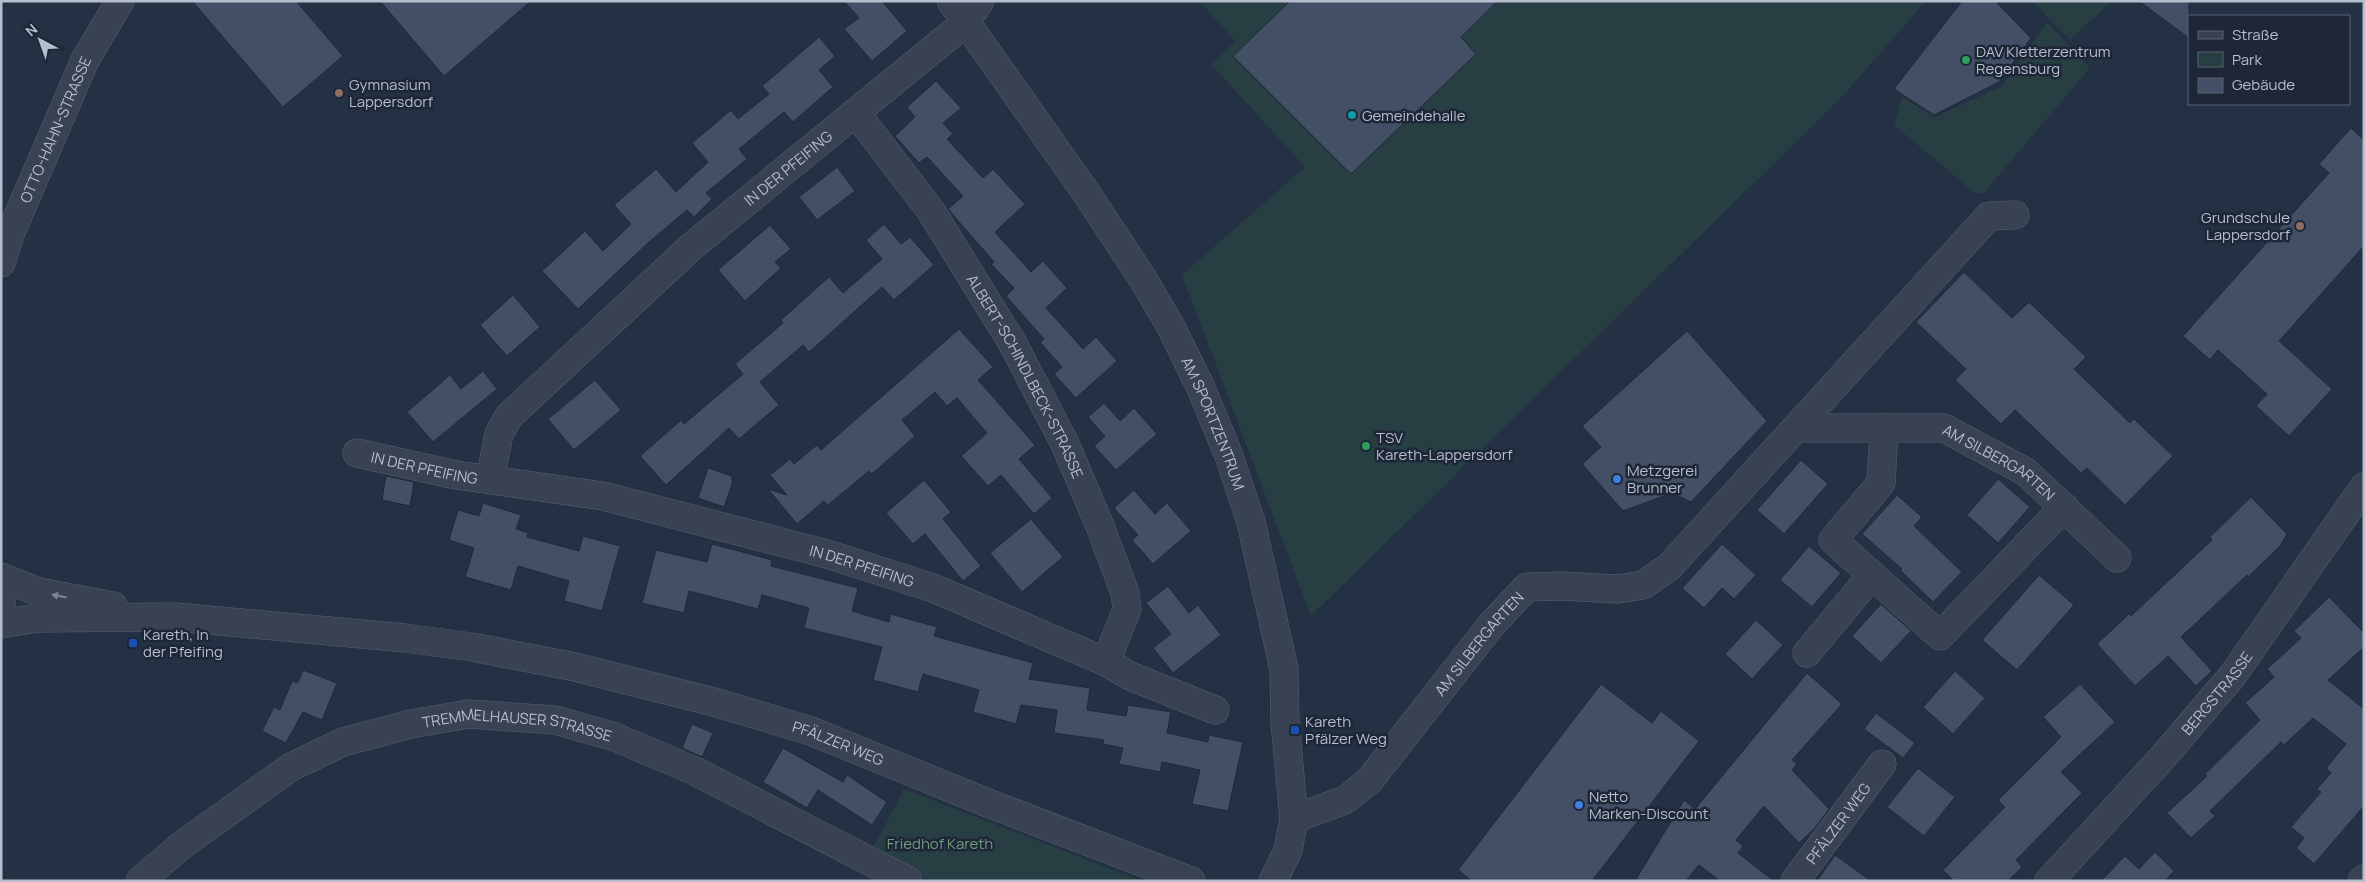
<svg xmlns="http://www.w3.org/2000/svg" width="2365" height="882" font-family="Manrope,sans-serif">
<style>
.green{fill:#273e43}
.building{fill:#434f65;stroke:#202939}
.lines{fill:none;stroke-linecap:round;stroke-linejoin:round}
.minor-casing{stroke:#57606f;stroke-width:29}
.minor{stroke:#394252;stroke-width:28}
.oneway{fill:#7e8695}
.leisure-dot{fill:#2e9e5b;stroke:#1e2737;stroke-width:2}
.education-dot{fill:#8d6e63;stroke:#1e2737;stroke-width:2}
.culture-dot{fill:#0f9aa8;stroke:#1e2737;stroke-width:2}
.shop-dot{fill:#3f7fe0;stroke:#1e2737;stroke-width:2}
.transit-dot{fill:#1a4fb4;stroke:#1e2737;stroke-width:2}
.labels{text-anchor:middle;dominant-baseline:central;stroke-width:5;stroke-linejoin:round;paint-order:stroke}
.poi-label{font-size:15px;fill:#b6bdcc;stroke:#1e2737;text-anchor:start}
.street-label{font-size:15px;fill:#b6bdcc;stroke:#1e2737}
.park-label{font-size:15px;fill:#6c9e7a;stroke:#1e2737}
</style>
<rect width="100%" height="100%" fill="#243043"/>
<path class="green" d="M 1199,1 L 1926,1 L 1840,99 L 1311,616 L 1182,275 L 1305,167 L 1211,64 L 1235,41 Z
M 2032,1 L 2112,1 L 2070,40 Z
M 2047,22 L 2090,68 L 1983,194 L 1975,193 L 1894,125 L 1902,97 L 1935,117 L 2002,86 Z
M 904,789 L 1142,881 L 930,881 L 874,846 Z"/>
<path class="building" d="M 192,1 L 296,1 L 343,56 L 283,107 Z
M 380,1 L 531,1 L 444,76 Z
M 844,1 L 882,1 L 907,31 L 872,61 L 844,29 L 859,18 Z
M 1290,1 L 1498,1 L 1461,37 L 1476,54 L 1351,174 L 1233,56 Z
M 1962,1 L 1995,1 L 2031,38 L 1999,82 L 1934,115 L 1894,89 Z
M 2139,1 L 2189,1 L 2189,38 Z
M 819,37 L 835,56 L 819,70 L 833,87 L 793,122 L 784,112 L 739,149 L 747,159 L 706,193 L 712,199 L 694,217 L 687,210 L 648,243 L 578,309 L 542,271 L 585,231 L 603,251 L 631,224 L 614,205 L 656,169 L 676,192 L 708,162 L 692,143 L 731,110 L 738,119 L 769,94 L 762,86 Z
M 936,81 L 961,108 L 943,123 L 953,134 L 947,139 L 983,178 L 993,169 L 1025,204 L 995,232 L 1031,272 L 1043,261 L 1067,288 L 1046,308 L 1083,349 L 1096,337 L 1117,361 L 1076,398 L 1054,374 L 1062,367 L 1040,342 L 1044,339 L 1006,296 L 1014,288 L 991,264 L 994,262 L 948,209 L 963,196 L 927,157 L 919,163 L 895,136 L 915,117 L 907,107 Z
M 2351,128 L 2364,140 L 2364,246 L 2279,341 L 2332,389 L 2289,436 L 2256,406 L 2267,394 L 2218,350 L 2210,360 L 2183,336 L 2329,173 L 2319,164 Z
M 837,167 L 855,191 L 817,220 L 799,197 Z
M 884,224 L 901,244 L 910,237 L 934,265 L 894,300 L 882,287 L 809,352 L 803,345 L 760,382 L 779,405 L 739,439 L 729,428 L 666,485 L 640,456 L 681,420 L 684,424 L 743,374 L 735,364 L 783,323 L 781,320 L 829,277 L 843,293 L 882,259 L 866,240 Z
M 770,225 L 791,249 L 775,262 L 781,268 L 745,301 L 718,270 Z
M 1964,272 L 2012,318 L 2029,302 L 2086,357 L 2074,369 L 2130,423 L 2134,419 L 2173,456 L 2125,505 L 2087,468 L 2081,473 L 2015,410 L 2001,424 L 1955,380 L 1966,369 L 1916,322 Z
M 513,295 L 540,327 L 507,356 L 480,325 Z
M 959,329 L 993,367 L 978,380 L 1035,445 L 1019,459 L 1052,498 L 1034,514 L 1001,475 L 988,486 L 961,456 L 987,433 L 957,398 L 947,406 L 935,392 L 902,420 L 915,436 L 872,474 L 869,471 L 828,505 L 824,501 L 797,524 L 768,489 L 787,495 L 770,475 L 790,459 L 794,464 L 817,445 L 821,450 Z
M 1687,331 L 1767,421 L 1691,502 L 1672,493 L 1623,511 L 1582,464 L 1601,447 L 1582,426 Z
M 483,371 L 497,389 L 433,442 L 407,412 L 450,375 L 461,389 Z
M 595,380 L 621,410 L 574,450 L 548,419 Z
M 1104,403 L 1120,421 L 1134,408 L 1157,434 L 1116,470 L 1094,446 L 1105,436 L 1088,417 Z
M 1801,460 L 1828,484 L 1784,534 L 1757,510 Z
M 708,468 L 732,476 L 732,484 L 724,507 L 698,498 Z
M 386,476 L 414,482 L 410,506 L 382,500 Z
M 1998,479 L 2030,507 L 1998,543 L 1967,515 Z
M 924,480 L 951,512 L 943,519 L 981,566 L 963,581 L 925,534 L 913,544 L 886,513 Z
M 1134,490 L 1155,514 L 1167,503 L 1191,531 L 1153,564 L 1132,540 L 1138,535 L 1114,508 Z
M 1897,495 L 1922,517 L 1914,526 L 1962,572 L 1933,602 L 1900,570 L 1902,569 L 1862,534 Z
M 2251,497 L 2287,534 L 2280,546 L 2248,577 L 2247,575 L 2181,637 L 2212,671 L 2196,686 L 2168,656 L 2135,686 L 2097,644 L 2129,614 L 2131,616 L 2212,540 L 2210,537 Z
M 483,503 L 521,515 L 516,529 L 528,533 L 527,537 L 579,551 L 583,536 L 620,546 L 602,611 L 564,601 L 569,581 L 518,566 L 511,590 L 465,577 L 474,548 L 449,540 L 458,510 L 479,516 Z
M 1031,519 L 1063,557 L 1022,592 L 990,553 Z
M 712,544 L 772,560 L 771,566 L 858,588 L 852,611 L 889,622 L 891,614 L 937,627 L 934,636 L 1033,663 L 1029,679 L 1090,688 L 1087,710 L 1126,716 L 1128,705 L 1171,712 L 1167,733 L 1208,742 L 1209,735 L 1243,742 L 1228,811 L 1192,804 L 1200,770 L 1162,762 L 1160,772 L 1119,764 L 1123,748 L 1103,744 L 1104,740 L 1054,733 L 1057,710 L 1021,705 L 1016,724 L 973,712 L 979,690 L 923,674 L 918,692 L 873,680 L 882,647 L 804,628 L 809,608 L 762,595 L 758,609 L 689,591 L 684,613 L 642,603 L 656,550 L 707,562 Z
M 1722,544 L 1756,575 L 1734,599 L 1722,588 L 1704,608 L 1682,588 Z
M 1809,546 L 1841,573 L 1812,607 L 1780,580 Z
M 2039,575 L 2074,605 L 2017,670 L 1982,640 Z
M 1168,586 L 1189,613 L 1198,605 L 1221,635 L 1173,673 L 1153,648 L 1171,634 L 1146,603 Z
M 2329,597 L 2364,633 L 2364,647 L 2328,680 L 2364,709 L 2364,806 L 2314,864 L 2296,848 L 2304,838 L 2291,827 L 2321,792 L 2317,789 L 2331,773 L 2326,768 L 2346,744 L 2313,718 L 2284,745 L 2281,742 L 2210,811 L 2215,816 L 2191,838 L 2167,813 L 2207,776 L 2205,774 L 2260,720 L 2245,703 L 2274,677 L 2267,669 L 2301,638 L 2294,631 Z
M 1881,604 L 1911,631 L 1881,663 L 1852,636 Z
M 1756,620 L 1783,645 L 1752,679 L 1725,654 Z
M 303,670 L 337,683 L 322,720 L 303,712 L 286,743 L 262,731 L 274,707 L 280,710 L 292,681 L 298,683 Z
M 1955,671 L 1985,698 L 1953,734 L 1923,707 Z
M 1807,673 L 1842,704 L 1792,760 L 1797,764 L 1792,770 L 1829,809 L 1815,828 L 1799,843 L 1764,806 L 1736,840 L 1743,846 L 1738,853 L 1774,881 L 1720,881 L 1699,865 L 1686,881 L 1635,881 L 1684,800 L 1695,809 Z
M 1601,684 L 1652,723 L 1661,711 L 1699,741 L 1592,881 L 1472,881 L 1458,870 Z
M 2080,684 L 2115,722 L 2061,772 L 2082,793 L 2016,860 L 2022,867 L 2008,881 L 1954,881 L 1943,870 L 2005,807 L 1998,800 L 2061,737 L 2043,717 Z
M 1876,713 L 1915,743 L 1903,758 L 1864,729 Z
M 692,724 L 713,733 L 702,757 L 682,748 Z
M 783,748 L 843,782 L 847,775 L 887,802 L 872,825 L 818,790 L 807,808 L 763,782 Z
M 1918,768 L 1955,797 L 1924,836 L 1887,807 Z
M 2155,852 L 2174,871 L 2165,881 L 2101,881 L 2125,856 L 2139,869 Z
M 1835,855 L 1871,881 L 1817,881 Z"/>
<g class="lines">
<defs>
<g id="minor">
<path id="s1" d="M 951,1 L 1085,191 L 1143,279 L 1171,327 L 1201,388 L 1229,456 L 1251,522 L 1284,669 L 1285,722 L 1294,819 L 1288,850 L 1273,881"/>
<path id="s2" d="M 856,113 L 931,211 L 1012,342 L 1065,444 L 1100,526 L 1125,593 L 1127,609 L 1106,662"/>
<path id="s3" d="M 1,263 L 11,232 L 85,60 L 120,1"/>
<path id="s4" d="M 1797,428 L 1944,428 L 2026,472 L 2117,558"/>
<path d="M 1884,428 L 1881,483 L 1833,540 L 1940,636 L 2064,507"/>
<path id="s5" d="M 357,453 L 456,475 L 603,496 L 827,554 L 933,588 L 1106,662 L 1130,676 L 1215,710"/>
<path id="s6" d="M 490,479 L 499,434 L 509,416 L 690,248 L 965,23 L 980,1"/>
<path d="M 1,577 L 39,592 L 113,606"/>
<path d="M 1,584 L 1,607"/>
<path id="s7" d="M 1,624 L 38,618 L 176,617 L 405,638 L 472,647 L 575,667 L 714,702 L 811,731 L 985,802 L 1191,881"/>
<path d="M 1807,653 L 1872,575"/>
<path id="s8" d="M 1294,819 L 1345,800 L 1369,781 L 1492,624 L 1527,587 L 1561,586 L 1618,589 L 1643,585 L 1669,567 L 1989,216 L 2015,215"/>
<path id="s9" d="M 140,881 L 182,845 L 291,767 L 343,742 L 411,724 L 469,714 L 555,720 L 615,737 L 695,771 L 908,881"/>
<path id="s10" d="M 1795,881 L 1882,764"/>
<path id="s11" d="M 2049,881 L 2164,756 L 2233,675 L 2364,487"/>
<path d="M 2362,881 L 2364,879"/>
</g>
</defs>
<use href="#minor" class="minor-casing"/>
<use href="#minor" class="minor"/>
</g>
<defs><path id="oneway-solid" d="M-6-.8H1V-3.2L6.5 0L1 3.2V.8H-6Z" transform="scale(1.25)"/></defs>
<use class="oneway" href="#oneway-solid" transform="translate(59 596) rotate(-169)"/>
<g class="leisure-dot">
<circle cx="1966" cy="60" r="5"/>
<circle cx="1366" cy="446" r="5"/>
</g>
<g class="education-dot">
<circle cx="339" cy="93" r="5"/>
<circle cx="2300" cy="226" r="5"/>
</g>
<circle class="culture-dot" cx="1352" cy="115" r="5"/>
<g class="shop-dot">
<circle cx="1617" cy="479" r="5"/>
<circle cx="1579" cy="805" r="5"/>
</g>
<g class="transit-dot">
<rect x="128" y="638" width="10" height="10" rx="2.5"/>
<rect x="1290" y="725" width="10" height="10" rx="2.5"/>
</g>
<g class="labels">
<g class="poi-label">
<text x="1976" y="51">DAV Kletterzentrum<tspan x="1976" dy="17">Regensburg</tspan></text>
<text x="349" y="84">Gymnasium<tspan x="349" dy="17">Lappersdorf</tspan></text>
<text x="1362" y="115">Gemeindehalle</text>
<text x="2290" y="217" text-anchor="end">Grundschule<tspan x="2290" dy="17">Lappersdorf</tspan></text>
<text x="1376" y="437">TSV<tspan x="1376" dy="17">Kareth-Lappersdorf</tspan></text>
<text x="1627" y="470">Metzgerei<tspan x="1627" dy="17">Brunner</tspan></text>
<text x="143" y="634">Kareth, In<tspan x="143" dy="17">der Pfeifing</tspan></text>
<text x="1305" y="721">Kareth<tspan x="1305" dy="17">Pfälzer Weg</tspan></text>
<text x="1589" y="796">Netto<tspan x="1589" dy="17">Marken-Discount</tspan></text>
</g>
<g class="street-label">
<text stroke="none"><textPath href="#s3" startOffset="144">OTTO-HAHN-STRASSE</textPath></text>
<text stroke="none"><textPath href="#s6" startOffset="440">IN DER PFEIFING</textPath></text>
<text stroke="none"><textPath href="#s2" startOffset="314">ALBERT-SCHINDLBECK-STRASSE</textPath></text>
<text stroke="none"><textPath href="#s1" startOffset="499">AM SPORTZENTRUM</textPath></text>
<text stroke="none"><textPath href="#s5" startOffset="69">IN DER PFEIFING</textPath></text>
<text stroke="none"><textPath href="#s4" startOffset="212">AM SILBERGARTEN</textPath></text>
<text stroke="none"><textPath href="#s5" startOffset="518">IN DER PFEIFING</textPath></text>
<text stroke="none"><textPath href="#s8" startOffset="261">AM SILBERGARTEN</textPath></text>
<text stroke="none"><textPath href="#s11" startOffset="252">BERGSTRASSE</textPath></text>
<text stroke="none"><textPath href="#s9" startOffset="425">TREMMELHAUSER STRASSE</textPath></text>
<text stroke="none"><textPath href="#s7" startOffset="852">PFÄLZER WEG</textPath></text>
<text stroke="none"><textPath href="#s10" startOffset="72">PFÄLZER WEG</textPath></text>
</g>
<g class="park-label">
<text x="940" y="843">Friedhof Kareth</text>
</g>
</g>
<rect width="2365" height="882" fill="none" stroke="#b6bdcc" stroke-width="5"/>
<rect x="2188" y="15" width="162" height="90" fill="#1e2737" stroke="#5b6373"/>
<rect x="2198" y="31" width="25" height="8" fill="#394252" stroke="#5b6373"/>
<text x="2232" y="40" font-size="15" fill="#b6bdcc">Straße</text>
<rect x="2198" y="52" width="25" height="15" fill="#273e43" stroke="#5b6373"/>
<text x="2232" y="65" font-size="15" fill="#b6bdcc">Park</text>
<rect x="2198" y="78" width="25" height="15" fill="#434f65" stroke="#5b6373"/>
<text x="2232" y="90" font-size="15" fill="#b6bdcc">Gebäude</text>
<g transform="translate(40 40) rotate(319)" stroke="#1e2737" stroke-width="4" paint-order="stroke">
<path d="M0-4L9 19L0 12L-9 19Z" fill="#b6bdcc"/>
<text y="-8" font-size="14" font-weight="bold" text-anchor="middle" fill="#b6bdcc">N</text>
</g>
</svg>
